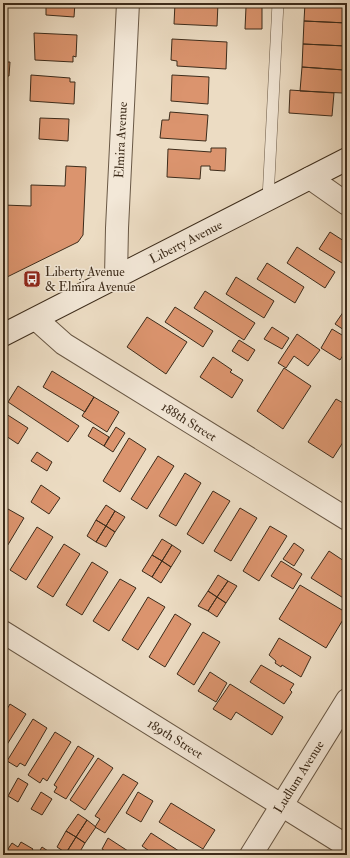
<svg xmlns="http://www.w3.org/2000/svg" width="350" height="858" font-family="'IM FELL Double Pica',serif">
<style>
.building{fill:#db946e;stroke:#3d2c1b}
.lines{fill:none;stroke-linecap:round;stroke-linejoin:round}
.service-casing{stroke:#695845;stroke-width:12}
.minor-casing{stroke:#695845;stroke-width:24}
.secondary-casing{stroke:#3d2c1b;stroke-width:24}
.service{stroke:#f3e8d8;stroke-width:11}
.minor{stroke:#f3e8d8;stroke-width:22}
.secondary{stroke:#f3e8d8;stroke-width:22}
.labels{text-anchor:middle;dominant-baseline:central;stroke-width:3;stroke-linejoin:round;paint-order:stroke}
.street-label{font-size:13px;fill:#3d2c1b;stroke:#f3e8d8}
.poi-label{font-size:13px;fill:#3d2c1b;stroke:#f3e8d8;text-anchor:start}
</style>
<rect width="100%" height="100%" fill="#ecdcc3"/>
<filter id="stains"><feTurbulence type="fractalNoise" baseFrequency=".005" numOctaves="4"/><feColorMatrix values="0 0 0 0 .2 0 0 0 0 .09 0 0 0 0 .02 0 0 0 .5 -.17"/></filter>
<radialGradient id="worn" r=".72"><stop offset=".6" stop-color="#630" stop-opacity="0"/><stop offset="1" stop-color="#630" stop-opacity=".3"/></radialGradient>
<path class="building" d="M 46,3 L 75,3 L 74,17 L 46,15 Z
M 175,3 L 218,3 L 217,26 L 174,24 Z
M 305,3 L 347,3 L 347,23 L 304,21 Z
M 246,7 L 262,7 L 262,29 L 245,29 Z
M 304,21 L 347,23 L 346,46 L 303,44 Z
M 34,33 L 77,35 L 76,57 L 73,56 L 73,62 L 35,60 Z
M 172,39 L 227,42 L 226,69 L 177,66 L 177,61 L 171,60 Z
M 303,44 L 346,46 L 344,70 L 302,67 Z
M 3,62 L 10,62 L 9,76 L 3,76 Z
M 302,67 L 344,70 L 343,93 L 300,91 Z
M 31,75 L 70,78 L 70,82 L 75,82 L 74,104 L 30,101 Z
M 172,75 L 209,77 L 208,104 L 171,101 Z
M 290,90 L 334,93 L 332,116 L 289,113 Z
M 170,112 L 208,115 L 206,141 L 160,138 L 162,120 L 169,120 Z
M 40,118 L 69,119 L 68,141 L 39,139 Z
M 211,148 L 226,148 L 225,171 L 210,170 L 210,166 L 201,166 L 200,179 L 167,177 L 168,149 L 211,152 Z
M 66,166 L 86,167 L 83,235 L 78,242 L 3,279 L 3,205 L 31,206 L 31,185 L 65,186 Z
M 330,232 L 347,243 L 347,266 L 319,249 Z
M 297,247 L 335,272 L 325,288 L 287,263 Z
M 267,263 L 304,287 L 295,303 L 257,279 Z
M 236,277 L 274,301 L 264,318 L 226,294 Z
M 205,291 L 255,323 L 244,340 L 194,308 Z
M 175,307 L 213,331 L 203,347 L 165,322 Z
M 346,308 L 347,309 L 347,332 L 335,324 Z
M 147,317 L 187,342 L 166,374 L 127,347 Z
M 272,327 L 289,338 L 282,349 L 264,339 Z
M 332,329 L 347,338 L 347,349 L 340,360 L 321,348 Z
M 297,334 L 320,350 L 308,366 L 294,356 L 286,368 L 278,363 Z
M 239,340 L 255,350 L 248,361 L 232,351 Z
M 213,357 L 232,370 L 230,372 L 243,380 L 232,398 L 200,377 Z
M 284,368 L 311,386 L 283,429 L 257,411 Z
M 52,371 L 94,397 L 85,412 L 43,387 Z
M 18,386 L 79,426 L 68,442 L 8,402 Z
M 94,397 L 119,412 L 107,432 L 82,416 Z
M 336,399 L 345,404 L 342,408 L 347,412 L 347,436 L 333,458 L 308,442 Z
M 3,412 L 28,428 L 18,444 L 3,434 Z
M 93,427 L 109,437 L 104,446 L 88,436 Z
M 116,427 L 125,433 L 113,452 L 104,446 Z
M 129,438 L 146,449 L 120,492 L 103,481 Z
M 37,452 L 52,462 L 47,471 L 31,461 Z
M 158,456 L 174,466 L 147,509 L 131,499 Z
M 185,473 L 201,483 L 176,526 L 159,516 Z
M 41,485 L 60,498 L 49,514 L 31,502 Z
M 213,491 L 230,501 L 203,544 L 187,534 Z
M 106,505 L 115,511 L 106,526 L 96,520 Z
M 240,508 L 257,518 L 231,561 L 214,551 Z
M 8,509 L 24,518 L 3,553 L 3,517 Z
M 115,511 L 125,517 L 115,532 L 106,526 Z
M 96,520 L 106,526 L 96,542 L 87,536 Z
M 106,526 L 115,532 L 106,547 L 96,542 Z
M 270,526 L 287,536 L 259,581 L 243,571 Z
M 37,527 L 53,537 L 26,580 L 10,570 Z
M 162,539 L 172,545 L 162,561 L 152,555 Z
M 294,543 L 304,550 L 294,566 L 283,559 Z
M 64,544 L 80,554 L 53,597 L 37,587 Z
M 172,545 L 181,551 L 171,567 L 162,561 Z
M 329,551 L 347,563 L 347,595 L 345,599 L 311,578 Z
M 152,555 L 162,561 L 152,577 L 142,571 Z
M 162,561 L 171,567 L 161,583 L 152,577 Z
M 281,561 L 302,574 L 293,589 L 271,576 Z
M 92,562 L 108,572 L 82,615 L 66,605 Z
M 218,575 L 228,581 L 217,597 L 208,591 Z
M 120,579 L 136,588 L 109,631 L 93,621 Z
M 228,581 L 237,586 L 226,603 L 217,597 Z
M 300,585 L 347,613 L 326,648 L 279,619 Z
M 208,591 L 217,597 L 208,611 L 198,606 Z
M 148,597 L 165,607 L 138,650 L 122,640 Z
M 217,597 L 226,603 L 217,617 L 208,611 Z
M 175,614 L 191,624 L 165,667 L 149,657 Z
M 203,632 L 220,642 L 194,685 L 177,674 Z
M 279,638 L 311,657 L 301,677 L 282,665 L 281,667 L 275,663 L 276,661 L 269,655 Z
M 261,665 L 294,684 L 290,690 L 292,692 L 284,704 L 250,682 Z
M 210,672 L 227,683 L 216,702 L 198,691 Z
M 230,684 L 283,717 L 272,735 L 236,712 L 231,720 L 213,709 Z
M 10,704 L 26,714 L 3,751 L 3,716 Z
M 33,719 L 47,728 L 25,766 L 20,763 L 17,767 L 7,761 Z
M 55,732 L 71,742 L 47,781 L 43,778 L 40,783 L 28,775 Z
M 78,746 L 94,756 L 66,799 L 54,792 L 57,787 L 54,785 Z
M 98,758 L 113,768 L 85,810 L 70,800 Z
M 123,774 L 138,783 L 105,833 L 95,827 L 100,819 L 95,816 Z
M 18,778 L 28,784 L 18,802 L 8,796 Z
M 41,792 L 52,799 L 42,815 L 31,809 Z
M 138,792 L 153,801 L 141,822 L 126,813 Z
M 171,803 L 215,830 L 203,849 L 159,822 Z
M 78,814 L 87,820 L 76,837 L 66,831 Z
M 87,820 L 96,827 L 85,843 L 76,837 Z
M 66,831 L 76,837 L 66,853 L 57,847 Z
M 151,833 L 185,855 L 155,855 L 142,846 Z
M 76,837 L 85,843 L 78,855 L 69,855 L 66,853 Z
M 108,838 L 128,851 L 126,855 L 104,855 L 107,852 L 102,849 Z
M 21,842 L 33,849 L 29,855 L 4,855 L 12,843 L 18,847 Z
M 42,847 L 54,855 L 37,855 Z"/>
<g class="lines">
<defs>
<path id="service" d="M 268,199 L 278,3"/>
<path id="minor" d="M 310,178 L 347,204
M 116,277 L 117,228 L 128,3
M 36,319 L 64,344 L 347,519
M 3,632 L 347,846
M 251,855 L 347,700"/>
<path id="secondary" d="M 3,335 L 347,159"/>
</defs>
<use href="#service" class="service-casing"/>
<use href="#minor" class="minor-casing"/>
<use href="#secondary" class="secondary-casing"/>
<use href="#service" class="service"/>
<use href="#minor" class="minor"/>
<use href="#secondary" class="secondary"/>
</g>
<defs>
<symbol id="bus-square" viewBox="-11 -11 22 22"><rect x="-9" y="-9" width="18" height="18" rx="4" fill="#8f2418" stroke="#f3e8d8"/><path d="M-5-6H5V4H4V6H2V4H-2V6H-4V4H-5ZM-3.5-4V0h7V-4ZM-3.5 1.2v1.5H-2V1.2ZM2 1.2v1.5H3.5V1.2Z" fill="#fff"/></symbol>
</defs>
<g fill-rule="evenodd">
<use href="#bus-square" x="22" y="269" width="20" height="20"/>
</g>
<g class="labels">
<g class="street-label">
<text transform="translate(121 140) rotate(-87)">Elmira Avenue</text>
<text transform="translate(186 242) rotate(-27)">Liberty Avenue</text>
<text transform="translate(189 422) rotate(32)">188th Street</text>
<text transform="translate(175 739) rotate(32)">189th Street</text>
<text transform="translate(299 777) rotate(-58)">Ludlum Avenue</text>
</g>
<g class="poi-label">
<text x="45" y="272">Liberty Avenue<tspan x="45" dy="15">&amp; Elmira Avenue</tspan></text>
</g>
</g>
<rect width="350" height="858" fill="none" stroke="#ecdcc3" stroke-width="16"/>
<rect x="4" y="4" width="342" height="850" fill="none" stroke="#3d2c1b" stroke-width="2"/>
<rect x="8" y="8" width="334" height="842" fill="none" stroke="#3d2c1b"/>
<rect width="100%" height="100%" filter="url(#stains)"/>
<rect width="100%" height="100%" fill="url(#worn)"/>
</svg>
